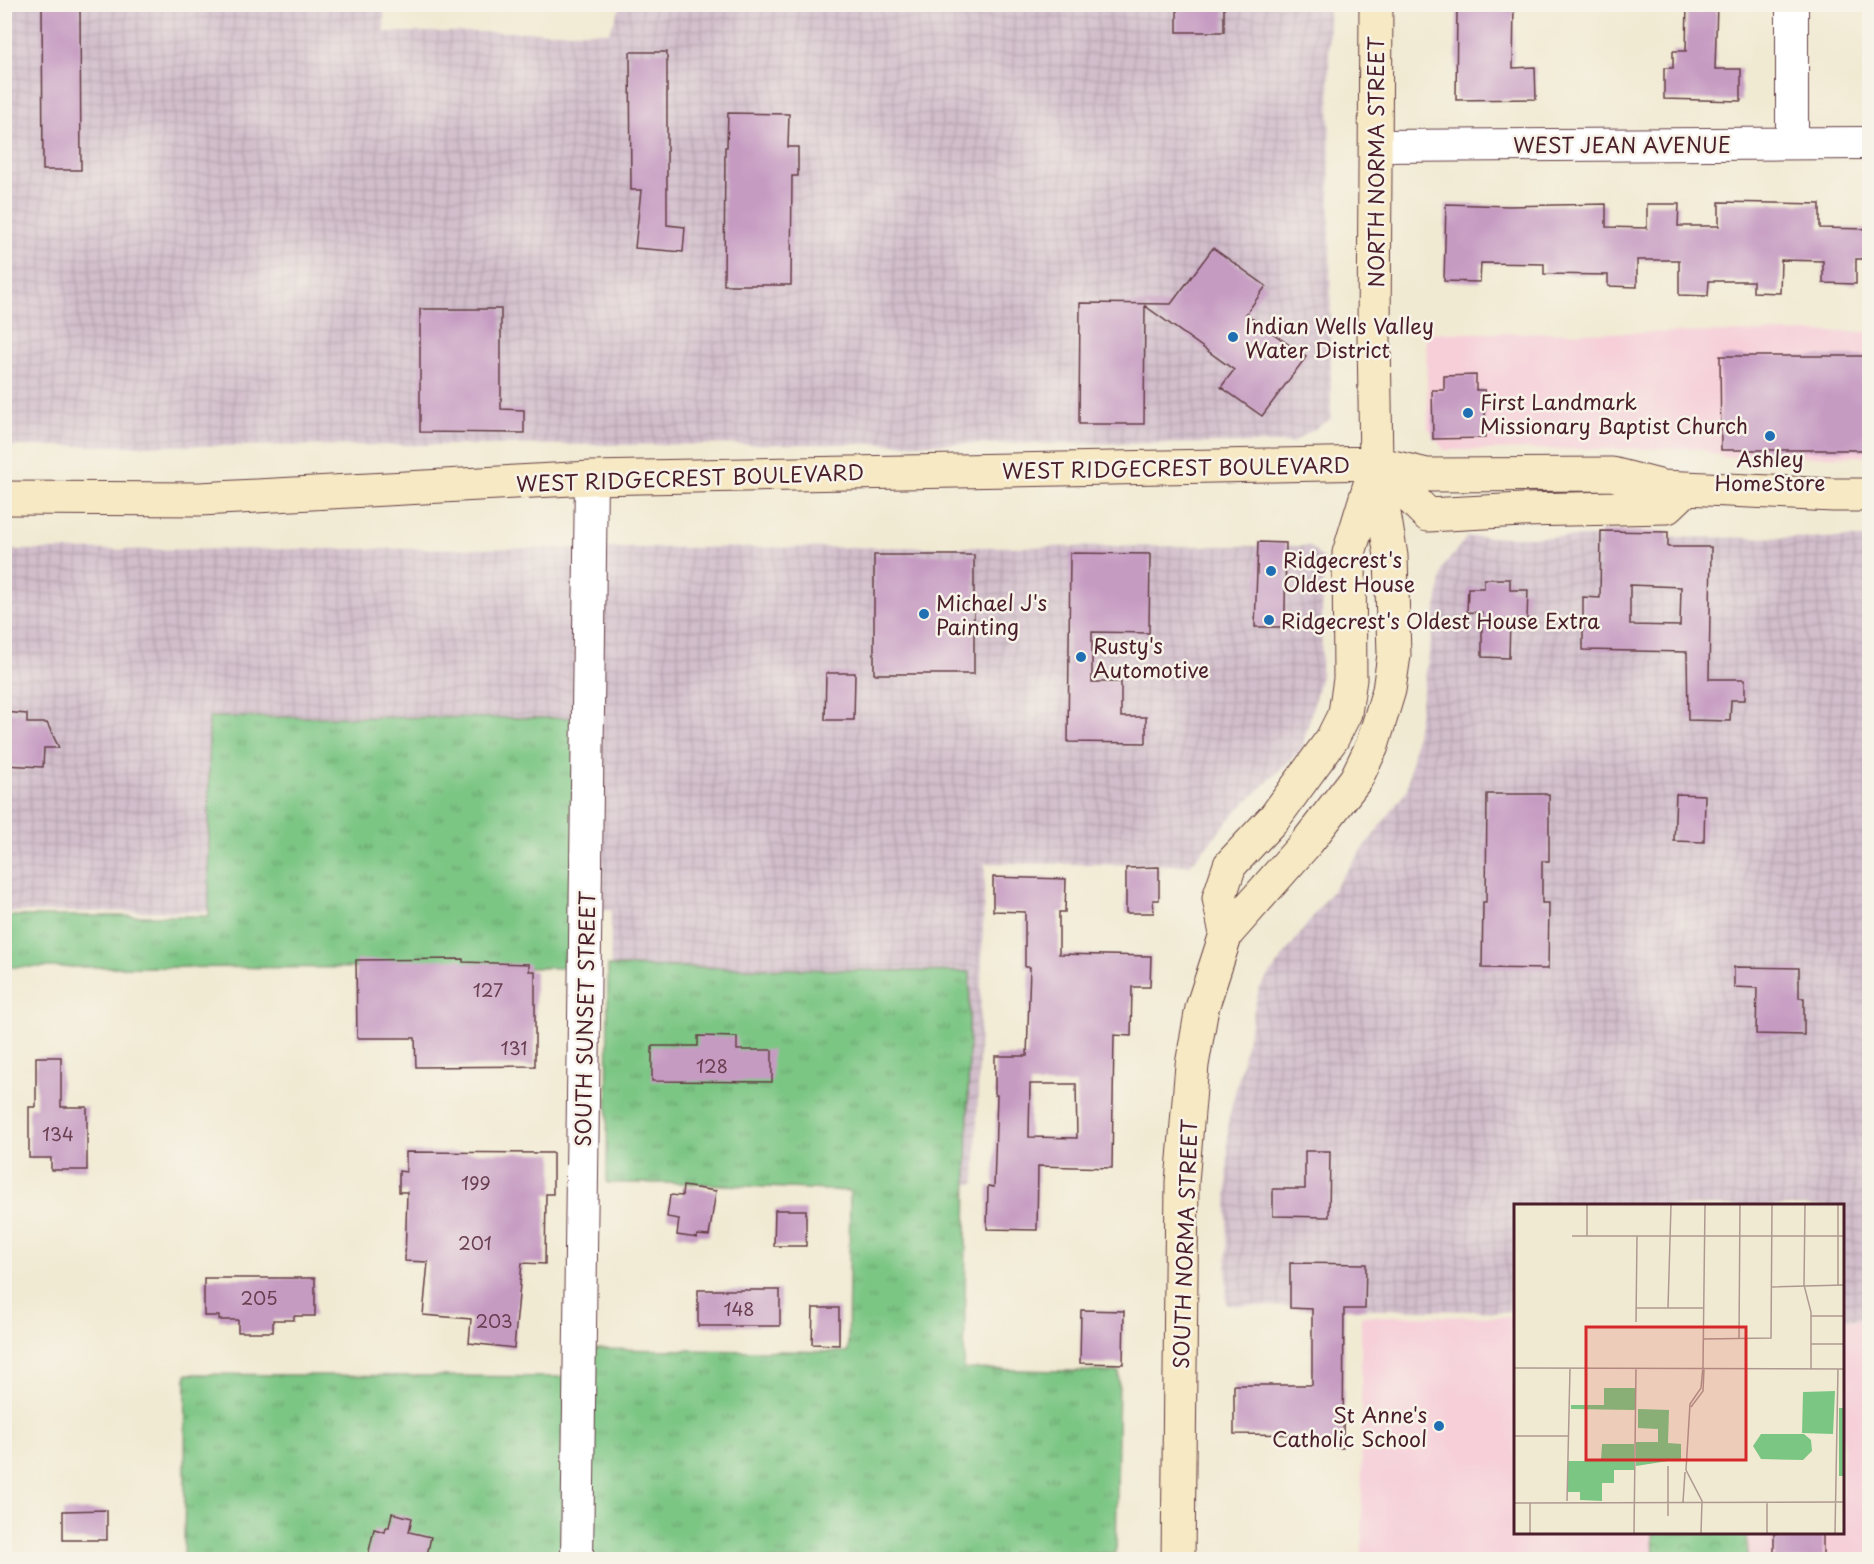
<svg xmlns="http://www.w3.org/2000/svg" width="1874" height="1564" font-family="'Playpen Sans',sans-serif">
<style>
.built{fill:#f6cfd9}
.industrial{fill:url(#industrial-grid)}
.grass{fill:url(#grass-tufts);stroke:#637258;stroke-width:1.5}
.park{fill:url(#park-crowns);stroke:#637258;stroke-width:1.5}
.building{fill:#c69bc2;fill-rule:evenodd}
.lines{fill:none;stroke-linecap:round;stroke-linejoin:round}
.street-casing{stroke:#633d44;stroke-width:34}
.secondary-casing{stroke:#633d44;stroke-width:35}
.street{stroke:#fff;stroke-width:32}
.secondary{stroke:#f6e9c3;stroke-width:33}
.poi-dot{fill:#1f6fb2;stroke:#f7f3e8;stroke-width:2}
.labels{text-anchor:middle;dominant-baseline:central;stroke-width:5;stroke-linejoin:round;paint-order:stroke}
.number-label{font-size:18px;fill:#693e51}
.street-label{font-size:21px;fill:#4a1f2b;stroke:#f7f3e8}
.poi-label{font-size:21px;fill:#4a1f2b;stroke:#f7f3e8;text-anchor:start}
.inset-road{fill:none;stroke:#ae9990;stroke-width:1.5}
.view{fill:#d62828;fill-opacity:0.15;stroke:#d62828;stroke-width:3}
.inset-edge{fill:none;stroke:#4a1f2b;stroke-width:3}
</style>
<defs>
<pattern id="industrial-grid" width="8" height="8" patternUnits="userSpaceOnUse" patternTransform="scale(1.5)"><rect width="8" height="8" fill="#d1bdcb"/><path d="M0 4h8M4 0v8" fill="none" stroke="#b5a2ae"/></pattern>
<pattern id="grass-tufts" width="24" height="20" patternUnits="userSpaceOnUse" patternTransform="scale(1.5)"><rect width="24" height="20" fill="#7cc684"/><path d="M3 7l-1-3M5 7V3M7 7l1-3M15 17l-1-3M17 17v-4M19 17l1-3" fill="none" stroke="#68a06c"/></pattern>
<pattern id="park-crowns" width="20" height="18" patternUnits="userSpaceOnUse" patternTransform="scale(1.5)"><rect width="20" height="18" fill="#7cc684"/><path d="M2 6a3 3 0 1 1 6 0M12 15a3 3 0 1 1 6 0" fill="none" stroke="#68a06c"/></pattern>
</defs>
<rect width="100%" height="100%" fill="#f7f3e8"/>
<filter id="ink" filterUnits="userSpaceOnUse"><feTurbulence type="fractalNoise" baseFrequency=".0167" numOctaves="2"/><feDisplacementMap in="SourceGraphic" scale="12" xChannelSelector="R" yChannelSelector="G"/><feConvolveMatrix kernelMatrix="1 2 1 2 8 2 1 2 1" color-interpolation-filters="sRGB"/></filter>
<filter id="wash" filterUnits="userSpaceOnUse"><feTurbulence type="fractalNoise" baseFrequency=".008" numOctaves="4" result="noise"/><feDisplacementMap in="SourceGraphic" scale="24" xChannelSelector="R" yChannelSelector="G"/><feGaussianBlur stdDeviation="1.35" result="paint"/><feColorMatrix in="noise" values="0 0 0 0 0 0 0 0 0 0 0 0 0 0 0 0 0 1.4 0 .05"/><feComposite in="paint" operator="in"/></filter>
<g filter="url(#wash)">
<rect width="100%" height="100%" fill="#f1ead3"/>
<path class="built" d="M 1869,332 L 1869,456 L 1724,457 L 1697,448 L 1444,450 L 1428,428 L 1426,333 Z
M 1361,1316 L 1515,1317 L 1516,1532 L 1842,1532 L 1843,1320 L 1869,1320 L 1869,1559 L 1362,1559 Z"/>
<path class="industrial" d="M 384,4 L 384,32 L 609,32 L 622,4 L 1329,5 L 1331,419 L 1292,443 L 5,446 L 4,5 Z
M 1467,537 L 1869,538 L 1869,1320 L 1843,1319 L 1842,1206 L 1516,1206 L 1515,1312 L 1226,1305 L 1228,1123 L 1259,989 L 1407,790 L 1443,567 Z
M 1310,546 L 1323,559 L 1321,675 L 1302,749 L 1238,810 L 1190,865 L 985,863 L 975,1184 L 609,1181 L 611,910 L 5,912 L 4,550 Z"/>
<path class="grass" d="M 209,717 L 577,718 L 577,968 L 5,967 L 5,916 L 209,916 Z
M 608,966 L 970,972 L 964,1369 L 1119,1372 L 1116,1554 L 1011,1552 L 1010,1560 L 588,1560 L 591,1349 L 848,1352 L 850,1191 L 685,1183 L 607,1183 Z
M 186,1374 L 566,1377 L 565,1559 L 184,1560 Z"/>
<path class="park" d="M 1653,1533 L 1747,1533 L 1748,1559 L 1654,1559 Z"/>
<g id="blocks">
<path class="building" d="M 42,4 L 80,4 L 81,170 L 43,170 Z
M 1177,4 L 1224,4 L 1224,32 L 1177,32 Z
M 1481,4 L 1514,4 L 1513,68 L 1535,67 L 1536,99 L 1456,100 L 1457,8 L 1481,8 Z
M 1687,4 L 1717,4 L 1715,69 L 1741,69 L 1741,101 L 1664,99 L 1664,68 L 1673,68 L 1673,51 L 1686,51 Z
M 630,52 L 667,52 L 667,225 L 685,227 L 683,252 L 635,248 L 641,190 L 631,190 Z
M 728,113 L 789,114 L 788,147 L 798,147 L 798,176 L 792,176 L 791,285 L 724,285 L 725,147 L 727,147 Z
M 1719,202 L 1820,204 L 1820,228 L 1869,229 L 1869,259 L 1856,259 L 1856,284 L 1823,283 L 1823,261 L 1781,260 L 1780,293 L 1753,292 L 1753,281 L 1709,281 L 1708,296 L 1679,295 L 1679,260 L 1637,260 L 1637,287 L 1608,286 L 1608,275 L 1544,274 L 1544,264 L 1481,263 L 1480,282 L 1444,281 L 1446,204 L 1509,206 L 1606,204 L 1606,227 L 1647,228 L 1647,204 L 1679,204 L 1678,226 L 1719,226 Z
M 1213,248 L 1266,286 L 1246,314 L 1306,357 L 1262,416 L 1221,387 L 1234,370 L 1145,306 L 1144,424 L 1079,424 L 1080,303 L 1171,304 Z
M 420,309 L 501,309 L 501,409 L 524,410 L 524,433 L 420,432 Z
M 1720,356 L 1869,356 L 1869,450 L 1721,450 Z
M 1476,375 L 1476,390 L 1485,390 L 1485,438 L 1433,439 L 1432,390 L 1444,390 L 1444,376 Z
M 1601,531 L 1668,532 L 1668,547 L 1711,547 L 1709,679 L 1745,679 L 1745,700 L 1731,700 L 1730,721 L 1688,720 L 1687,652 L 1583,650 L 1583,597 L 1600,598 ZM 1630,585 L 1681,587 L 1680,626 L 1630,625 Z
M 1258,542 L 1286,543 L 1285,610 L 1286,627 L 1255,627 Z
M 1070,553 L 1150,554 L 1149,633 L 1092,632 L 1092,682 L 1121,682 L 1121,717 L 1146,717 L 1146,743 L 1068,742 Z
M 874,555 L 974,555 L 974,674 L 874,674 Z
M 1484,579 L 1510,579 L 1510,590 L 1528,590 L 1527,620 L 1510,620 L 1509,658 L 1482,657 L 1482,613 L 1467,612 L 1468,588 L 1484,588 Z
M 826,673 L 855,673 L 854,720 L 825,720 Z
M 4,712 L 27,714 L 27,723 L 47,723 L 59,748 L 44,748 L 43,767 L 4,765 Z
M 1487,794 L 1549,794 L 1549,861 L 1542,861 L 1542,903 L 1549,903 L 1548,969 L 1482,968 L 1483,902 L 1486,902 Z
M 1676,794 L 1705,795 L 1704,842 L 1674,841 Z
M 1159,867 L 1159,900 L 1153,900 L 1154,913 L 1126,913 L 1126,868 Z
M 993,877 L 1066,879 L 1065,912 L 1059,912 L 1059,954 L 1151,956 L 1150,987 L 1132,987 L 1131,1036 L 1114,1035 L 1112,1168 L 1038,1166 L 1037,1230 L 987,1229 L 988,1186 L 994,1187 L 997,1095 L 995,1095 L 995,1056 L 1027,1056 L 1030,967 L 1025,967 L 1025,912 L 993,911 ZM 1030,1084 L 1076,1084 L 1077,1138 L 1029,1137 Z
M 463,959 L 463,962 L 529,964 L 529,971 L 535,971 L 535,1066 L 416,1067 L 415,1038 L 357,1038 L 356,960 Z
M 1734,967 L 1799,968 L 1799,998 L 1804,998 L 1804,1035 L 1756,1034 L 1757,988 L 1734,987 Z
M 698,1036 L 737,1037 L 737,1050 L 772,1050 L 772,1082 L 652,1081 L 652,1046 L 698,1046 Z
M 36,1057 L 61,1057 L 61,1107 L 87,1107 L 87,1170 L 51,1170 L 51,1158 L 29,1158 L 29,1107 L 36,1107 Z
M 1305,1151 L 1330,1151 L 1329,1217 L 1273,1216 L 1273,1189 L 1305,1189 Z
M 406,1152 L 553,1153 L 553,1194 L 546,1194 L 545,1264 L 522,1263 L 514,1348 L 469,1343 L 471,1319 L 423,1315 L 428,1262 L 405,1261 L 407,1192 L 399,1192 L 399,1171 L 406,1172 Z
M 683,1186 L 716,1191 L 709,1236 L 697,1235 L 697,1238 L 677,1235 L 679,1219 L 667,1217 L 670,1195 L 682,1196 Z
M 775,1210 L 806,1210 L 806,1246 L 774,1246 Z
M 1290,1263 L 1366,1264 L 1365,1309 L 1344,1309 L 1343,1448 L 1313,1447 L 1313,1435 L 1234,1434 L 1234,1385 L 1312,1385 L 1312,1309 L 1290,1308 Z
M 204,1278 L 315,1278 L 315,1316 L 294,1316 L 294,1320 L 273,1320 L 273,1332 L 238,1332 L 238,1320 L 219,1320 L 219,1316 L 204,1316 Z
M 698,1290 L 780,1290 L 780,1326 L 698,1326 Z
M 813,1308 L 839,1308 L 839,1345 L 812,1344 Z
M 1081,1310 L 1124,1311 L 1123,1364 L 1080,1363 Z
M 107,1510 L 107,1540 L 63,1540 L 63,1511 Z
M 392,1513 L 412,1518 L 409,1532 L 431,1537 L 426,1560 L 367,1560 L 374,1529 L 385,1532 L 386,1527 L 389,1527 Z
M 1774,1533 L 1823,1533 L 1823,1560 L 1774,1560 Z"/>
</g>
</g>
<g filter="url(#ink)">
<use href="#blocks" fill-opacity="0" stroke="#633d44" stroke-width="1.5"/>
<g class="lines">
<defs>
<path id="street" d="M 1792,143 L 1792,4
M 1375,146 L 1870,143
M 577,1560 L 591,478"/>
<path id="secondary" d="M 1376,463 L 1428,515 L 1522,510 L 1667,507 L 1686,489
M 4,498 L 200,499 L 591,478 L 1376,463 L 1427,475 L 1612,474 L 1663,487 L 1833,495 L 1870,495
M 1226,934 L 1219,898 L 1230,865 L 1275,817 L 1332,739 L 1345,713 L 1350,679 L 1349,553 L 1374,471
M 1178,1560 L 1182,1182 L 1192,1065 L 1202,1008 L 1226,934 L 1308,841 L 1356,779 L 1372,746 L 1389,690 L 1394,655 L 1391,556 L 1376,463 L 1374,337 L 1376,4"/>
</defs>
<use href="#street" class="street-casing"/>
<use href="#secondary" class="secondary-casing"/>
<use href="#street" class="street"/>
<use href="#secondary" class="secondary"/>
</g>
</g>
<g class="poi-dot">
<circle cx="1233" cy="337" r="6"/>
<circle cx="1468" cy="413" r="6"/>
<circle cx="1770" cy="436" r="6"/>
<circle cx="1271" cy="571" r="6"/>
<circle cx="924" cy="614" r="6"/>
<circle cx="1269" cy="620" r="6"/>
<circle cx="1081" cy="657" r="6"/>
<circle cx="1439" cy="1426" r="6"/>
</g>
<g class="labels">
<g class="number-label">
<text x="488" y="989">127</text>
<text x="514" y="1047">131</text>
<text x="712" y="1065">128</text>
<text x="58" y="1133">134</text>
<text x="476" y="1182">199</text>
<text x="475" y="1242">201</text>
<text x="259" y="1297">205</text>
<text x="739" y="1308">148</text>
<text x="494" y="1320">203</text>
</g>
<g class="street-label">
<text x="1622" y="144">WEST JEAN AVENUE</text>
<text transform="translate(1375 162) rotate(-90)">NORTH NORMA STREET</text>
<text transform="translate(1176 467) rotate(-1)">WEST RIDGECREST BOULEVARD</text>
<text transform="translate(690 477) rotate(-2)">WEST RIDGECREST BOULEVARD</text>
<text transform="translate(584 1019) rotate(-89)">SOUTH SUNSET STREET</text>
<text transform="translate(1184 1244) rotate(-88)">SOUTH NORMA STREET</text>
</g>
<g class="poi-label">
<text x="1245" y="325">Indian Wells Valley<tspan x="1245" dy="24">Water District</tspan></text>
<text x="1480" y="401">First Landmark<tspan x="1480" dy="24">Missionary Baptist Church</tspan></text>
<text x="1770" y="458" text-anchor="middle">Ashley<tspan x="1770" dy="24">HomeStore</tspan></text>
<text x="1283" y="559">Ridgecrest's<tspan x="1283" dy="24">Oldest House</tspan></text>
<text x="936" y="602">Michael J's<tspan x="936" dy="24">Painting</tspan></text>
<text x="1281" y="620">Ridgecrest's Oldest House Extra</text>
<text x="1093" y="645">Rusty's<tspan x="1093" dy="24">Automotive</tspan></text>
<text x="1427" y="1414" text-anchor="end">St Anne's<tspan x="1427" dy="24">Catholic School</tspan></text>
</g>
</g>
<g transform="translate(1514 1204)">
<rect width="330" height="330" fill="#f1ead3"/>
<path d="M 90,184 L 121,184 L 121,206 L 57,205 L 57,201 L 90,201 ZM 124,205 L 155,206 L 154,239 L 167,240 L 167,255 L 122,262 L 122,238 L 144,238 L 144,225 L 124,224 ZM 88,240 L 120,240 L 120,266 L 100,266 L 100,279 L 88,279 L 88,297 L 66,296 L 66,288 L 54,288 L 54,257 L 87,257 Z" fill="#7cc684"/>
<path d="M 321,187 L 319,230 L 288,229 L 289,188 ZM 325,204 L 330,204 L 330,272 L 325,272 Z" fill="#7cc684"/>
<path d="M 247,230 L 290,230 L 297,236 L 298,247 L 289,256 L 247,255 L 239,242 Z" fill="#7cc684"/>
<path class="inset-road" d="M 73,1 L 73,32M 291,1 L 290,81 L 297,108 L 297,165M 58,32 L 330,32M 324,81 L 324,1M 257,83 L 330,81M 122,104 L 190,104M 154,104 L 157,1M 297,112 L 330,112M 122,118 L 123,32M 189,135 L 257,134 L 258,1M 225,135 L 226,1M 297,140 L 330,140M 189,162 L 191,1M 0,164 L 330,165M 177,203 L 189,187 L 190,165M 0,232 L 54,232M 154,262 L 154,312M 53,297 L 56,165M 169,298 L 171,268M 0,299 L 330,298M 16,329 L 16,299M 120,329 L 122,164M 187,329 L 188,297 L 172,266 L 176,200 L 187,184 L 189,162M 253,329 L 253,298M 321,329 L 324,165"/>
<path class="view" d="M 72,123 L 232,123 L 232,256 L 72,256 Z"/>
<rect width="330" height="330" class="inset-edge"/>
</g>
<rect width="1874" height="1564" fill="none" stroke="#f7f3e8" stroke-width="24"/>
</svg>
